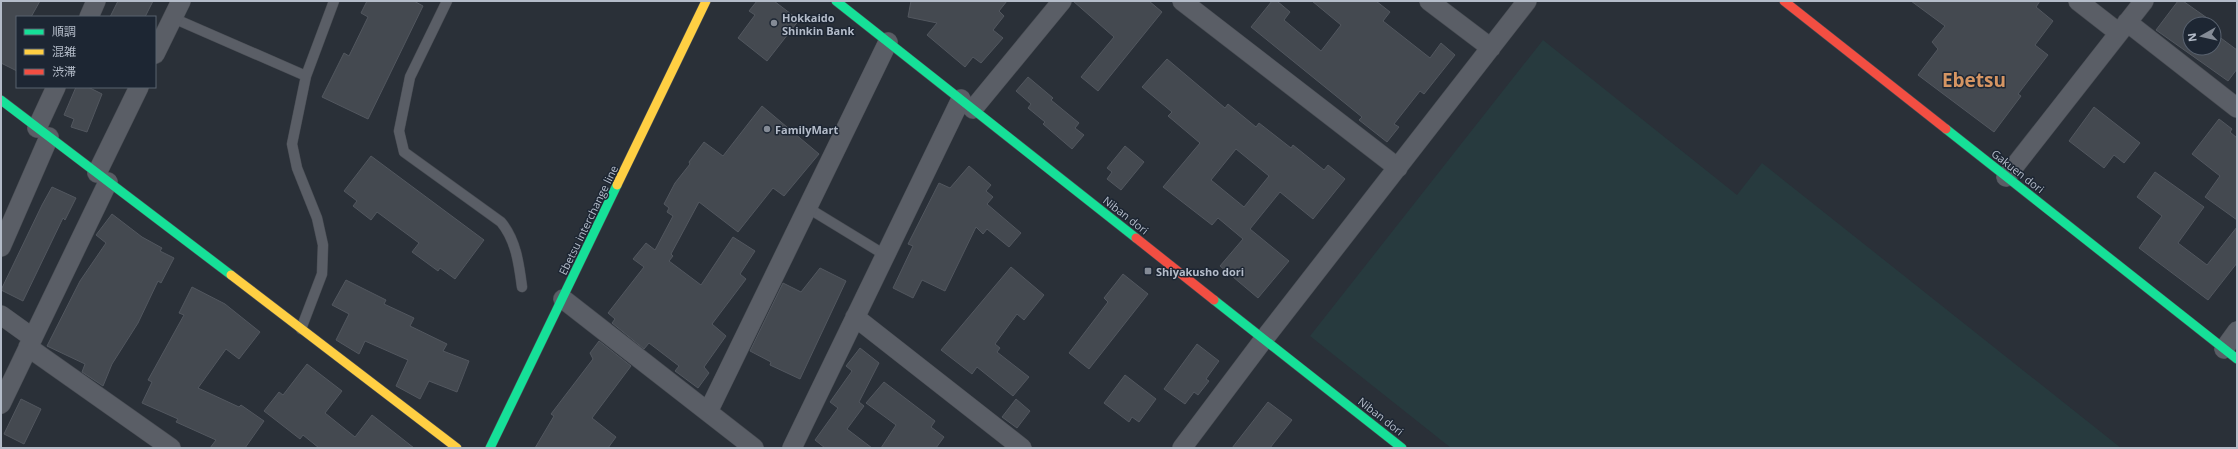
<svg xmlns="http://www.w3.org/2000/svg" width="2238" height="449" font-family="'Open Sans','Noto Sans JP',sans-serif">
<style>
.green{fill:#273a3e}
.building{fill:#444950;stroke:#52575f;fill-rule:evenodd}
.lines{fill:none;stroke-linecap:round;stroke-linejoin:round}
.lane-casing{stroke:#484c53;stroke-width:11}
.street-casing{stroke:#484c53;stroke-width:20}
.fast-casing{stroke:#484c53;stroke-width:10}
.slow-casing{stroke:#484c53;stroke-width:10}
.jam-casing{stroke:#484c53;stroke-width:10}
.lane{stroke:#5a5e66;stroke-width:10}
.street{stroke:#5a5e66;stroke-width:19}
.fast{stroke:#16e098;stroke-width:9}
.slow{stroke:#ffcf43;stroke-width:9}
.jam{stroke:#f24e42;stroke-width:9}
.poi-dot{fill:#848b96;stroke:#1d2633;stroke-width:1.5}
.labels{text-anchor:middle;dominant-baseline:central;stroke-width:3;stroke-linejoin:round;paint-order:stroke}
.poi-label{font-size:11px;font-weight:bold;fill:#b4bcc9;stroke:#1d2633;text-anchor:start}
.street-label{font-size:11px;fill:#b4bcc9;stroke:#1d2633}
.town-label{font-size:19px;font-weight:bold;fill:#d59563;stroke:#1d2633}
</style>
<rect width="100%" height="100%" fill="#2a3038"/>
<path class="green" d="M 1543,40 L 1737,195 L 1762,163 L 2121,448 L 1451,448 L 1310,336 Z"/>
<path class="building" d="M 1,1 L 40,1 L 31,17 L 17,17 L 17,71 L 1,63 Z
M 118,1 L 153,1 L 145,17 L 110,17 Z
M 367,1 L 414,1 L 423,6 L 368,119 L 322,97 L 344,53 L 349,56 L 368,17 L 361,13 Z
M 757,1 L 774,1 L 799,20 L 767,61 L 738,38 L 755,15 L 749,11 Z
M 911,1 L 1007,1 L 999,11 L 1004,16 L 993,30 L 1003,38 L 981,63 L 973,57 L 965,67 L 927,35 L 937,23 L 908,17 Z
M 1073,1 L 1149,1 L 1162,12 L 1098,91 L 1081,77 L 1114,37 Z
M 1272,1 L 1277,1 L 1290,12 L 1284,20 L 1321,51 L 1341,25 L 1312,1 L 1376,1 L 1390,12 L 1383,21 L 1430,58 L 1441,43 L 1455,55 L 1424,94 L 1420,91 L 1394,124 L 1399,127 L 1387,142 L 1359,120 L 1362,117 L 1251,27 Z
M 1911,1 L 2040,1 L 2036,7 L 2053,21 L 2035,45 L 2048,55 L 2018,94 L 2021,96 L 1994,132 L 1918,75 L 1938,49 L 1932,42 L 1945,26 Z
M 2178,1 L 2183,1 L 2217,25 L 2214,29 L 2214,24 L 2190,24 L 2190,48 L 2214,48 L 2214,33 L 2237,50 L 2237,69 L 2228,81 L 2156,30 Z
M 1167,59 L 1225,108 L 1228,104 L 1256,127 L 1259,123 L 1291,148 L 1293,145 L 1324,170 L 1328,165 L 1345,179 L 1313,219 L 1280,192 L 1250,229 L 1289,261 L 1258,298 L 1220,266 L 1243,239 L 1218,218 L 1212,225 L 1163,187 L 1200,143 L 1168,116 L 1172,112 L 1142,87 ZM 1236,149 L 1269,176 L 1244,207 L 1211,180 Z
M 1028,77 L 1053,98 L 1051,100 L 1079,123 L 1075,128 L 1084,135 L 1072,149 L 1043,124 L 1045,122 L 1028,108 L 1031,104 L 1016,91 Z
M 76,87 L 88,87 L 102,94 L 87,132 L 71,127 L 74,119 L 64,115 Z
M 762,106 L 819,154 L 784,196 L 773,188 L 738,232 L 699,202 L 671,254 L 673,256 L 669,261 L 701,285 L 733,237 L 755,251 L 740,274 L 746,279 L 712,324 L 726,336 L 704,367 L 709,373 L 698,388 L 675,371 L 679,366 L 649,343 L 644,349 L 612,323 L 615,319 L 608,313 L 644,267 L 633,259 L 646,243 L 655,250 L 673,216 L 667,212 L 669,208 L 664,204 L 675,183 L 690,164 L 689,162 L 704,142 L 723,156 Z
M 2094,107 L 2140,143 L 2124,163 L 2114,155 L 2104,168 L 2069,141 Z
M 2219,119 L 2232,129 L 2230,132 L 2237,138 L 2237,220 L 2205,197 L 2220,176 L 2192,154 Z
M 1125,146 L 1144,162 L 1121,190 L 1107,179 L 1112,172 L 1107,168 Z
M 371,156 L 484,240 L 455,279 L 440,268 L 438,271 L 412,252 L 419,243 L 377,212 L 371,220 L 353,206 L 357,201 L 344,191 Z
M 969,166 L 991,185 L 986,191 L 993,197 L 987,204 L 1021,233 L 1009,247 L 987,229 L 983,234 L 976,227 L 945,291 L 922,280 L 913,298 L 893,288 L 913,246 L 908,244 L 939,183 L 950,188 Z
M 2155,172 L 2204,207 L 2178,243 L 2207,265 L 2237,227 L 2237,263 L 2208,300 L 2139,248 L 2162,216 L 2137,197 Z
M 52,187 L 76,198 L 65,220 L 63,218 L 23,301 L 1,290 L 42,205 Z
M 112,214 L 142,237 L 162,248 L 160,251 L 174,258 L 161,283 L 158,281 L 138,323 L 112,364 L 103,386 L 82,372 L 85,364 L 47,346 L 80,281 L 106,243 L 96,235 Z
M 1011,267 L 1044,295 L 1024,320 L 1017,314 L 995,344 L 1000,348 L 997,352 L 1029,377 L 1013,396 L 977,367 L 972,374 L 941,350 Z
M 820,268 L 846,281 L 800,379 L 770,365 L 771,362 L 750,351 L 783,283 L 801,292 Z
M 1123,274 L 1148,294 L 1089,369 L 1069,353 L 1108,302 L 1104,298 Z
M 346,280 L 386,300 L 384,304 L 414,318 L 410,326 L 447,344 L 443,351 L 469,361 L 457,392 L 429,381 L 420,399 L 396,386 L 408,360 L 365,341 L 359,354 L 336,340 L 349,314 L 332,305 Z
M 192,287 L 225,304 L 260,332 L 239,359 L 226,349 L 198,388 L 239,407 L 241,405 L 264,421 L 245,448 L 210,448 L 216,440 L 176,422 L 178,419 L 142,403 L 152,382 L 148,380 L 184,315 L 179,313 Z
M 599,341 L 631,366 L 592,418 L 616,437 L 608,448 L 535,448 L 554,416 L 551,414 L 593,359 L 590,353 Z
M 1197,344 L 1219,361 L 1206,379 L 1209,381 L 1198,395 L 1194,392 L 1185,404 L 1164,389 Z
M 860,348 L 879,363 L 859,402 L 864,406 L 847,429 L 872,448 L 825,448 L 815,440 L 838,408 L 830,402 L 852,371 L 846,366 Z
M 307,364 L 342,391 L 325,413 L 355,437 L 372,415 L 414,448 L 319,448 L 303,435 L 300,439 L 264,411 L 279,392 L 283,395 Z
M 1125,375 L 1156,399 L 1139,422 L 1132,417 L 1129,422 L 1104,403 Z
M 884,382 L 935,421 L 931,427 L 944,437 L 936,448 L 881,448 L 896,425 L 866,403 Z
M 21,399 L 41,409 L 24,444 L 4,434 Z
M 1016,399 L 1030,411 L 1017,428 L 1002,417 Z
M 1268,402 L 1292,420 L 1270,448 L 1232,448 Z"/>
<g class="lines">
<defs>
<path id="lane" d="M 447,1 L 410,77 L 399,131 L 404,152 L 501,222 C 516,240 519,264 522,287
M 173,18 L 306,76
M 808,208 L 885,255
M 301,329 L 322,274 L 323,245 L 317,218 L 297,168 L 292,144 L 306,76 L 334,1"/>
<path id="street" d="M 1182,1 L 1398,168
M 1429,1 L 1491,48
M 2078,1 L 2119,33
M 89,17 L 96,1
M 2127,22 L 2237,108
M 155,54 L 181,1
M 973,109 L 1062,1
M 37,128 L 56,87
M 97,173 L 139,87
M 2006,177 L 2144,1
M 1,247 L 49,137
M 563,299 L 754,448
M 1,315 L 33,338
M 855,317 L 1022,448
M 28,347 L 171,448
M 2224,349 L 2237,331
M 1,404 L 108,182
M 708,412 L 888,42
M 792,448 L 961,99
M 1182,448 L 1264,339 L 1527,1"/>
<path id="fast" d="M 836,1 L 1136,238
M 1,100 L 231,275
M 1946,129 L 2237,359
M 1214,300 L 1402,448
M 490,448 L 617,185"/>
<path id="slow" d="M 617,185 L 706,1
M 231,275 L 457,448"/>
<path id="jam" d="M 1784,1 L 1946,129
M 1136,238 L 1214,300"/>
</defs>
<use href="#lane" class="lane-casing"/>
<use href="#street" class="street-casing"/>
<use href="#fast" class="fast-casing"/>
<use href="#slow" class="slow-casing"/>
<use href="#jam" class="jam-casing"/>
<use href="#lane" class="lane"/>
<use href="#street" class="street"/>
<use href="#fast" class="fast"/>
<use href="#slow" class="slow"/>
<use href="#jam" class="jam"/>
</g>
<g class="poi-dot">
<circle cx="774" cy="23" r="4"/>
<circle cx="767" cy="129" r="4"/>
<rect x="1144" y="267" width="8" height="8" rx="2"/>
</g>
<g class="labels">
<g class="poi-label">
<text x="782" y="17">Hokkaido<tspan x="782" dy="13">Shinkin Bank</tspan></text>
<text x="775" y="129">FamilyMart</text>
<text x="1156" y="271">Shiyakusho dori</text>
</g>
<g class="street-label">
<text transform="translate(2018 171) rotate(38)">Gakuen dori</text>
<text transform="translate(1126 215) rotate(38)">Niban dori</text>
<text transform="translate(588 220) rotate(-64)">Ebetsu interchange line</text>
<text transform="translate(1381 416) rotate(38)">Niban dori</text>
</g>
<g class="town-label">
<text x="1974" y="80">Ebetsu</text>
</g>
</g>
<rect width="2238" height="449" fill="none" stroke="#b4bcc9" stroke-width="4"/>
<rect x="16" y="16" width="140" height="72" fill="#1d2633" stroke="#59626f"/>
<rect x="24" y="29" width="20" height="6" fill="#16e098" stroke="#59626f"/>
<text x="52" y="36" font-size="12" fill="#b4bcc9">順調</text>
<rect x="24" y="49" width="20" height="6" fill="#ffcf43" stroke="#59626f"/>
<text x="52" y="56" font-size="12" fill="#b4bcc9">混雑</text>
<rect x="24" y="69" width="20" height="6" fill="#f24e42" stroke="#59626f"/>
<text x="52" y="76" font-size="12" fill="#b4bcc9">渋滞</text>
<g transform="translate(2202 36) rotate(262)"><circle r="19" fill="#1d2633" stroke="#59626f"/>
<path d="M0-3L7 15L0 10L-7 15Z" fill="#848b96"/>
<text y="-6" font-size="11" font-weight="bold" text-anchor="middle" fill="#b4bcc9">N</text>
</g>
</svg>
